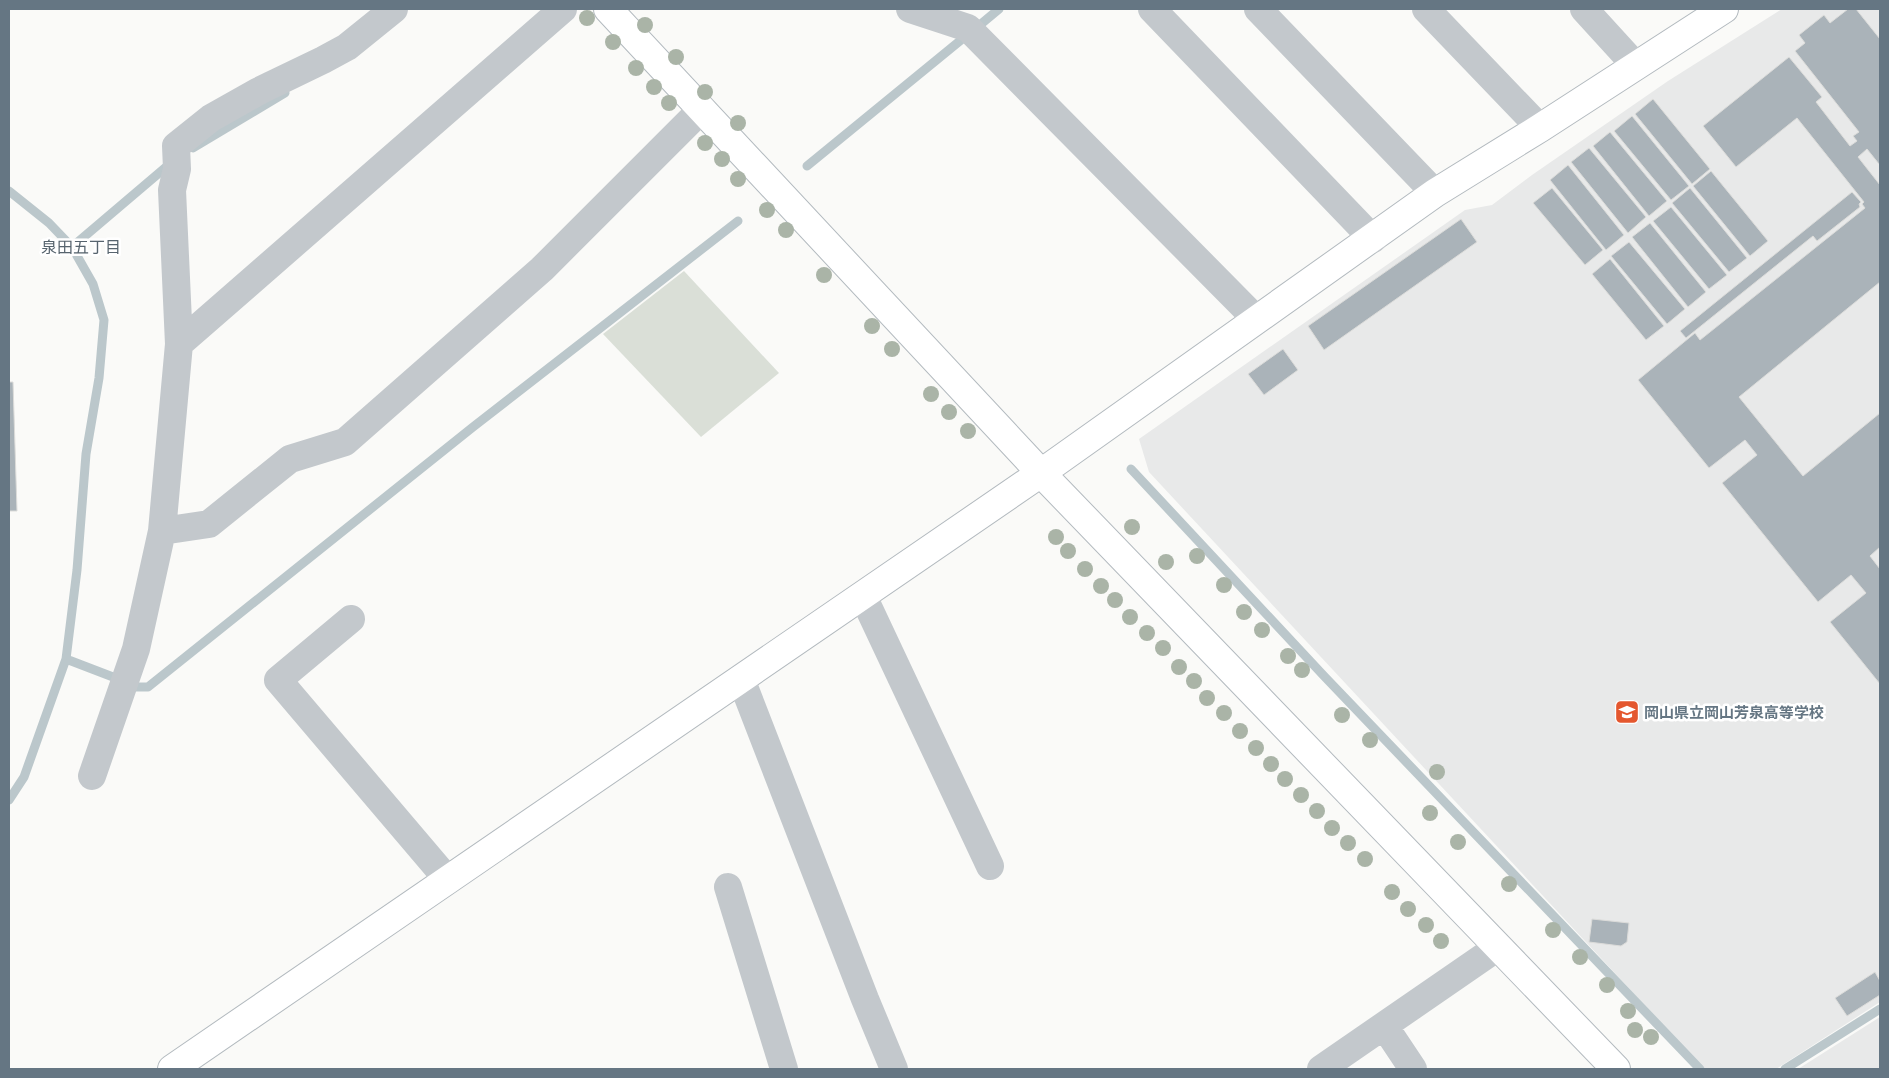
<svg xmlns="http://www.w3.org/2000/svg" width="1889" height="1078" font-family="'Titillium Web','Noto Sans JP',sans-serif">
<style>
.built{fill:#e8e9e9}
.green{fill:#dadfd7}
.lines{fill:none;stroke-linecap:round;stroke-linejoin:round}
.stream{stroke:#bbc7cb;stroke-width:9}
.building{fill:#aab3b9;stroke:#dcdcda}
.secondary-casing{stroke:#b3babf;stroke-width:30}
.street{stroke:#c3c8cc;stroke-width:28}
.secondary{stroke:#fff;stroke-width:28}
.tree{fill:#aab4a7}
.labels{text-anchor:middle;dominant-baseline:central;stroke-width:5;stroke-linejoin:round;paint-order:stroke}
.poi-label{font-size:15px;font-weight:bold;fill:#657683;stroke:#fff;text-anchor:start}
.neighbourhood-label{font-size:16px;fill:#57646e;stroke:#fff}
</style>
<rect width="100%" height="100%" fill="#fafaf8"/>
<path class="built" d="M 1782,9 L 1880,9 L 1880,1002 L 1776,1069 L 1704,1069 L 1149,472 L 1139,439 L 1465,210 L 1492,205 L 1532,175 L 1668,81 Z
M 1880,1017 L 1880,1069 L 1798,1069 Z"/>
<path class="green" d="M 684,271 L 779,373 L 701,437 L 603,334 Z"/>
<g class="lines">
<path class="stream" d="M 981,24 L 999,9
M 193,148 L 285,93
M 807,166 L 961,40
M 9,191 L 49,223 L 72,247 L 93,284 L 104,320 L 99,378 L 86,454 L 77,570 L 66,659 L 24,777 L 9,800
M 72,247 L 172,162
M 1131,469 L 1324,676 L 1700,1069
M 66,659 L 113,677
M 136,687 L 148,687 L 473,427 L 738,221
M 1785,1069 L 1880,1009"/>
</g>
<path class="building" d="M 1848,9 L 1856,9 L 1880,39 L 1880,163 L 1879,164 L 1867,149 L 1858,157 L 1880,185 L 1880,282 L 1739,397 L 1803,476 L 1880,413 L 1880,547 L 1870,556 L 1880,569 L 1880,684 L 1830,622 L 1866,593 L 1851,575 L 1818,602 L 1722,483 L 1757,455 L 1745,440 L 1709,468 L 1638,380 L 1695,333 L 1700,340 L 1865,208 L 1862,204 L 1864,202 L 1797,118 L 1736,167 L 1703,126 L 1789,57 L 1822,97 L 1816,102 L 1850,146 L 1857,141 L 1853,136 L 1859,132 L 1795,51 L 1805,43 L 1799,35 L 1824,15 L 1830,23 Z
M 1653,99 L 1710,169 L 1692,184 L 1635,114 Z
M 1632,116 L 1689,186 L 1671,200 L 1614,131 Z
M 1610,132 L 1667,201 L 1649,216 L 1593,146 Z
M 1589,148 L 1646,217 L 1628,233 L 1571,162 Z
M 1568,165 L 1624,235 L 1606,250 L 1550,180 Z
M 1711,171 L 1768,241 L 1750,256 L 1693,186 Z
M 1552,188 L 1603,250 L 1585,265 L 1533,203 Z
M 1690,188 L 1747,258 L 1729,272 L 1672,203 Z
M 1852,192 L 1861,202 L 1859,204 L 1860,207 L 1817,241 L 1813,236 L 1686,338 L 1680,331 Z
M 1671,207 L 1727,275 L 1709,289 L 1653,221 Z
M 1461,219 L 1477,242 L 1324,350 L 1308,326 Z
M 1650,223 L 1706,292 L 1688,307 L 1632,237 Z
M 1629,242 L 1685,309 L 1667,324 L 1611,256 Z
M 1610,259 L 1664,326 L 1646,340 L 1592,274 Z
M 1283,349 L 1298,370 L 1264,395 L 1248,374 Z
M 9,382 L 13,382 L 17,511 L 9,511 Z
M 1592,919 L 1629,923 L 1627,942 L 1621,946 L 1589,942 Z
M 1875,972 L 1880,981 L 1880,995 L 1847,1016 L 1835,998 Z"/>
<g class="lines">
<defs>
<path id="secondary" d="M 608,9 L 1041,473 L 1616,1069
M 172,1069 L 1041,473 L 1435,193 L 1540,128 L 1724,9"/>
</defs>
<use href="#secondary" class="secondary-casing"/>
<path class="street" d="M 910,9 L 968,28 L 1256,319
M 1152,9 L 1373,239
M 1258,9 L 1435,193
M 1426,9 L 1540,128
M 1584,9 L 1636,66
M 179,344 L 563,9
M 162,531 L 209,524 L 290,459 L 345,442 L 542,269 L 702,109
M 863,596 L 990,866
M 351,619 L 278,680 L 448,880
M 741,679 L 865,999 L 894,1069
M 92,776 L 136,649 L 162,531 L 179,344 L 172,190 L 177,169 L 176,146 L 211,118 L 259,91 L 323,60 L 347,47 L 394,9
M 728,887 L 784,1069
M 1385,1027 L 1413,1069
M 1321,1069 L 1498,947"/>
<use href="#secondary" class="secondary"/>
</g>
<g class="tree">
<circle cx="587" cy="18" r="8"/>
<circle cx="645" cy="25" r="8"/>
<circle cx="613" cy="42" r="8"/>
<circle cx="676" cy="57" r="8"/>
<circle cx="636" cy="68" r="8"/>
<circle cx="654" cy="87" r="8"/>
<circle cx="705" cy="92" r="8"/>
<circle cx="669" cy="103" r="8"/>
<circle cx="738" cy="123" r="8"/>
<circle cx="705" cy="143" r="8"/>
<circle cx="722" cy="159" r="8"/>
<circle cx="738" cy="179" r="8"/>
<circle cx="767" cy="210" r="8"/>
<circle cx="786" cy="230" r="8"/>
<circle cx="824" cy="275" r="8"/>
<circle cx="872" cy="326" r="8"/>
<circle cx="892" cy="349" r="8"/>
<circle cx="931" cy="394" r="8"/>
<circle cx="949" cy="412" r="8"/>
<circle cx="968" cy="431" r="8"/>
<circle cx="1132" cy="527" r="8"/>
<circle cx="1056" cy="537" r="8"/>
<circle cx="1068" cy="551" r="8"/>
<circle cx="1197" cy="556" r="8"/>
<circle cx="1166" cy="562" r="8"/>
<circle cx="1085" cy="569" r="8"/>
<circle cx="1224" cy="585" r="8"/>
<circle cx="1101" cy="586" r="8"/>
<circle cx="1115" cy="600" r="8"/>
<circle cx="1244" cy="612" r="8"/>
<circle cx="1130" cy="617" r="8"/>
<circle cx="1262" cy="630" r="8"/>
<circle cx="1147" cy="633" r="8"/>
<circle cx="1163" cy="648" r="8"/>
<circle cx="1288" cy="656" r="8"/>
<circle cx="1179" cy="667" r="8"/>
<circle cx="1302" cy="670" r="8"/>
<circle cx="1194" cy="681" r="8"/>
<circle cx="1207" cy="698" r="8"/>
<circle cx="1224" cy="713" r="8"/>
<circle cx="1342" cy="715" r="8"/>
<circle cx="1240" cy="731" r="8"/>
<circle cx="1370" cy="740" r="8"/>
<circle cx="1256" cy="748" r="8"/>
<circle cx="1271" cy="764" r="8"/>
<circle cx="1437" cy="772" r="8"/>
<circle cx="1285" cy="779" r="8"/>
<circle cx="1301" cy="795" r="8"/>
<circle cx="1317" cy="811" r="8"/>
<circle cx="1430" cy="813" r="8"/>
<circle cx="1332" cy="828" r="8"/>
<circle cx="1458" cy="842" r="8"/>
<circle cx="1348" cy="843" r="8"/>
<circle cx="1365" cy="859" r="8"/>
<circle cx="1509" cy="884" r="8"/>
<circle cx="1392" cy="892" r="8"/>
<circle cx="1408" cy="909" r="8"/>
<circle cx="1426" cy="925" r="8"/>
<circle cx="1553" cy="930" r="8"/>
<circle cx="1441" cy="941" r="8"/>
<circle cx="1580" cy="957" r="8"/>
<circle cx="1607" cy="985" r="8"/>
<circle cx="1628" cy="1011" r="8"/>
<circle cx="1635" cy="1030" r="8"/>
<circle cx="1651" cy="1037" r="8"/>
</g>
<defs>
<symbol id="school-square" viewBox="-11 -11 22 22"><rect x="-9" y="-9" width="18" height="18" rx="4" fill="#e4572e" stroke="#fff"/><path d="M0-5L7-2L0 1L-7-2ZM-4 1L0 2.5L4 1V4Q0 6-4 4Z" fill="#fff"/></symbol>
</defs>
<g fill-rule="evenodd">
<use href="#school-square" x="1613" y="698" width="28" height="28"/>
</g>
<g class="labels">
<g class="poi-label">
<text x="1644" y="712">岡山県立岡山芳泉高等学校</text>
</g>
<g class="neighbourhood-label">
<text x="81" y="247">泉田五丁目</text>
</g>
</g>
<rect width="1889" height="1078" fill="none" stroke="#657683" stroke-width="20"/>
</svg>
